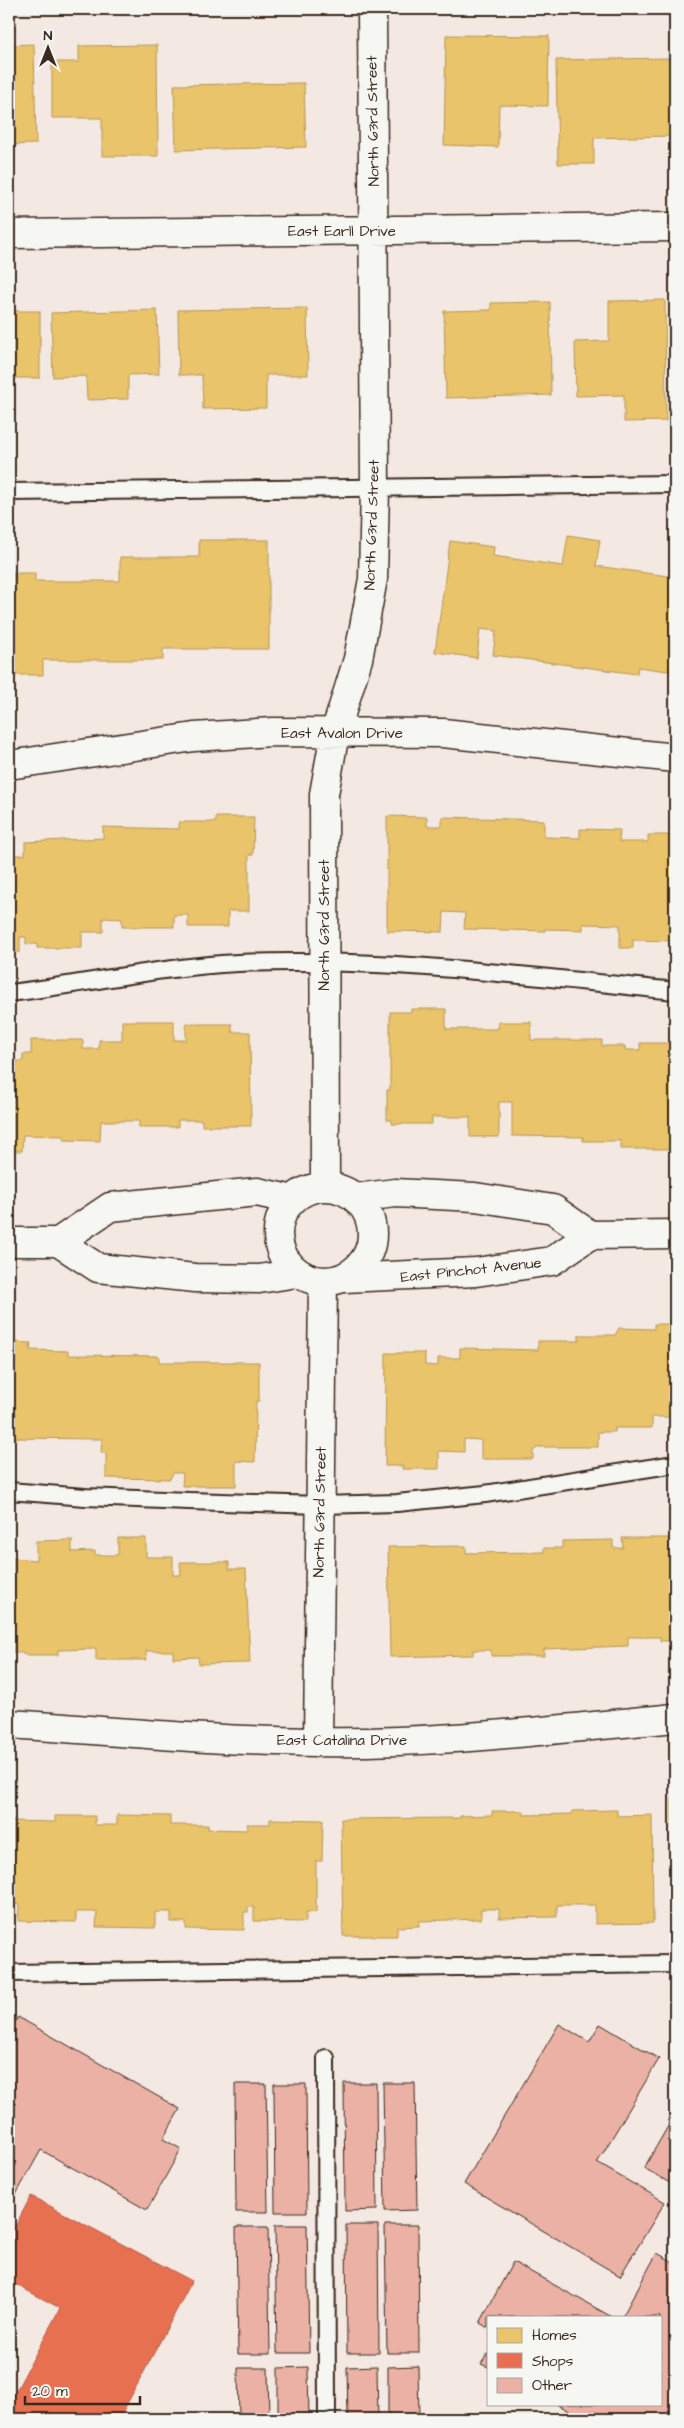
<svg xmlns="http://www.w3.org/2000/svg" width="684" height="2428" font-family="'Architects Daughter',sans-serif">
<style>
.homes{fill:#e9c46a;stroke:#b59653}
.shops{fill:#e76f51;stroke:#b35a42}
.building{fill:#ebb1a5;stroke:#3b2a1e}
.lines{fill:none;stroke-linecap:round;stroke-linejoin:round}
.lane-casing{stroke:#3b2a1e;stroke-width:20}
.street-casing{stroke:#3b2a1e;stroke-width:31}
.lane{stroke:#f6f6f2;stroke-width:16}
.street{stroke:#f6f6f2;stroke-width:28}
.labels{text-anchor:middle;dominant-baseline:central;stroke-width:5;stroke-linejoin:round;paint-order:stroke}
.street-label{font-size:15px;fill:#3b2a1e;stroke:#f6f6f2}
</style>
<rect width="100%" height="100%" fill="#f4e8e3"/>
<filter id="ink" filterUnits="userSpaceOnUse"><feTurbulence type="fractalNoise" baseFrequency=".02" numOctaves="2"/><feDisplacementMap in="SourceGraphic" scale="10" xChannelSelector="R" yChannelSelector="G"/><feConvolveMatrix kernelMatrix="1 2 1 2 8 2 1 2 1" color-interpolation-filters="sRGB"/></filter>
<g filter="url(#ink)">
<path class="homes" d="M 446,35 L 549,36 L 548,106 L 499,105 L 498,147 L 444,145 Z
M 34,44 L 36,144 L 9,145 L 9,45 Z
M 157,45 L 158,156 L 102,156 L 102,118 L 52,118 L 52,62 L 79,62 L 79,46 Z
M 669,58 L 671,136 L 594,138 L 594,164 L 558,164 L 556,60 Z
M 304,83 L 306,147 L 176,150 L 174,85 Z
M 665,300 L 666,421 L 624,422 L 624,395 L 576,396 L 575,342 L 609,341 L 609,301 Z
M 550,302 L 551,395 L 446,398 L 444,311 L 491,310 L 491,303 Z
M 307,308 L 308,375 L 266,375 L 266,408 L 203,409 L 202,375 L 179,375 L 178,310 Z
M 157,310 L 159,374 L 128,375 L 128,399 L 87,400 L 86,376 L 53,377 L 51,313 Z
M 9,311 L 40,311 L 40,378 L 9,378 Z
M 568,535 L 600,540 L 596,566 L 675,577 L 675,672 L 638,667 L 637,674 L 493,655 L 496,631 L 480,629 L 477,658 L 435,652 L 450,541 L 494,547 L 493,556 L 563,566 Z
M 199,540 L 269,540 L 269,649 L 163,649 L 163,660 L 43,660 L 43,675 L 12,675 L 12,678 L 9,678 L 9,573 L 35,573 L 35,581 L 120,581 L 120,557 L 199,557 Z
M 387,816 L 427,817 L 427,826 L 442,826 L 442,817 L 544,820 L 544,837 L 580,838 L 580,829 L 620,830 L 619,842 L 648,842 L 648,835 L 675,835 L 675,941 L 633,940 L 633,948 L 620,948 L 620,925 L 583,924 L 583,930 L 545,929 L 545,931 L 464,929 L 465,913 L 444,912 L 443,932 L 387,931 Z
M 216,817 L 254,817 L 253,855 L 249,855 L 249,911 L 228,911 L 228,927 L 188,927 L 188,915 L 174,915 L 174,927 L 122,927 L 122,919 L 103,918 L 103,932 L 82,932 L 82,948 L 37,948 L 37,944 L 26,944 L 26,937 L 20,937 L 20,952 L 9,952 L 9,855 L 25,855 L 25,842 L 103,838 L 103,827 L 179,829 L 179,822 L 216,822 Z
M 411,1009 L 446,1009 L 446,1029 L 498,1029 L 498,1022 L 531,1022 L 531,1040 L 602,1040 L 602,1046 L 625,1046 L 625,1050 L 640,1050 L 640,1043 L 675,1043 L 675,1149 L 621,1149 L 621,1141 L 583,1141 L 583,1137 L 512,1136 L 512,1102 L 499,1102 L 499,1137 L 470,1137 L 470,1117 L 432,1117 L 432,1124 L 392,1124 L 392,1120 L 387,1120 L 387,1090 L 390,1090 L 390,1012 L 411,1012 Z
M 122,1021 L 174,1021 L 174,1040 L 186,1040 L 186,1024 L 232,1024 L 232,1032 L 250,1032 L 251,1126 L 202,1126 L 202,1120 L 178,1120 L 178,1127 L 139,1127 L 139,1121 L 101,1121 L 100,1141 L 64,1140 L 64,1136 L 23,1135 L 22,1151 L 9,1151 L 9,1061 L 23,1061 L 23,1054 L 31,1054 L 31,1040 L 83,1040 L 83,1049 L 99,1049 L 99,1040 L 122,1040 Z
M 654,1324 L 675,1324 L 675,1417 L 652,1417 L 652,1428 L 615,1428 L 615,1432 L 598,1432 L 598,1447 L 538,1447 L 533,1451 L 533,1459 L 481,1459 L 481,1440 L 464,1439 L 464,1452 L 439,1451 L 439,1469 L 402,1469 L 403,1466 L 385,1466 L 386,1353 L 425,1353 L 425,1365 L 438,1366 L 438,1358 L 460,1358 L 460,1348 L 538,1350 L 538,1341 L 579,1341 L 579,1335 L 615,1335 L 619,1328 L 654,1329 Z
M 9,1342 L 31,1343 L 30,1350 L 68,1351 L 68,1355 L 159,1356 L 159,1362 L 259,1362 L 259,1401 L 256,1401 L 255,1462 L 236,1461 L 236,1486 L 182,1486 L 183,1473 L 173,1473 L 170,1479 L 106,1478 L 106,1453 L 101,1453 L 102,1439 L 13,1438 L 13,1446 L 9,1446 Z
M 118,1538 L 146,1538 L 146,1557 L 173,1557 L 173,1575 L 181,1575 L 180,1562 L 229,1562 L 229,1569 L 246,1569 L 250,1663 L 199,1664 L 198,1657 L 173,1658 L 173,1651 L 146,1651 L 146,1660 L 96,1660 L 96,1649 L 58,1650 L 58,1655 L 24,1655 L 23,1652 L 9,1652 L 9,1558 L 36,1560 L 36,1541 L 72,1540 L 72,1552 L 95,1551 L 95,1555 L 118,1555 Z
M 622,1538 L 675,1538 L 675,1641 L 660,1641 L 660,1637 L 628,1637 L 628,1646 L 544,1649 L 544,1656 L 491,1656 L 491,1650 L 473,1650 L 473,1655 L 390,1657 L 388,1547 L 466,1546 L 466,1553 L 544,1552 L 544,1548 L 562,1548 L 562,1541 L 613,1540 L 613,1548 L 623,1548 Z
M 672,1797 L 675,1797 L 675,1912 L 673,1912 Z
M 617,1810 L 617,1816 L 652,1815 L 653,1923 L 595,1924 L 595,1905 L 557,1905 L 557,1917 L 499,1918 L 499,1909 L 481,1909 L 481,1919 L 419,1921 L 419,1926 L 397,1927 L 397,1936 L 343,1936 L 341,1819 L 461,1818 L 460,1816 L 492,1815 L 492,1811 L 524,1811 L 524,1815 L 572,1814 L 572,1811 Z
M 117,1815 L 170,1816 L 170,1825 L 208,1825 L 208,1829 L 247,1830 L 247,1824 L 270,1824 L 270,1819 L 323,1820 L 322,1861 L 316,1861 L 316,1912 L 306,1912 L 306,1922 L 254,1921 L 254,1907 L 248,1907 L 248,1912 L 244,1912 L 244,1930 L 186,1929 L 186,1922 L 171,1922 L 171,1912 L 155,1912 L 155,1928 L 96,1927 L 97,1912 L 76,1912 L 76,1922 L 18,1921 L 19,1905 L 9,1904 L 9,1907 L 9,1821 L 55,1822 L 55,1816 L 95,1816 L 95,1825 L 117,1825 Z"/>
<path class="shops" d="M 31,2196 L 192,2281 L 119,2419 L 9,2418 L 9,2404 L 60,2308 L 9,2281 L 9,2238 Z"/>
<path class="building" d="M 18,2017 L 180,2109 L 163,2139 L 181,2149 L 147,2210 L 41,2150 L 9,2207 L 9,2033 Z
M 559,2024 L 589,2042 L 600,2024 L 659,2059 L 597,2163 L 665,2202 L 620,2276 L 464,2184 Z
M 344,2083 L 376,2083 L 377,2210 L 345,2211 Z
M 383,2083 L 415,2083 L 417,2210 L 385,2211 Z
M 235,2084 L 266,2084 L 268,2212 L 236,2212 Z
M 274,2084 L 306,2084 L 307,2212 L 275,2212 Z
M 675,2114 L 675,2186 L 644,2168 Z
M 275,2225 L 307,2225 L 309,2353 L 277,2353 Z
M 346,2225 L 378,2225 L 379,2353 L 347,2353 Z
M 385,2225 L 418,2225 L 419,2353 L 387,2353 Z
M 236,2227 L 268,2227 L 270,2354 L 238,2354 Z
M 657,2253 L 675,2263 L 675,2398 L 664,2419 L 583,2419 L 556,2404 L 660,2404 L 660,2317 L 622,2317 Z
M 513,2262 L 612,2317 L 488,2317 L 488,2328 L 480,2323 Z
M 488,2353 L 488,2367 L 481,2364 Z
M 377,2366 L 378,2419 L 348,2419 L 347,2367 Z
M 418,2366 L 419,2419 L 388,2419 L 388,2367 Z
M 308,2367 L 309,2419 L 278,2419 L 278,2368 Z
M 238,2368 L 268,2368 L 269,2419 L 239,2419 Z"/>
<g class="lines">
<defs>
<path id="lane" d="M 9,492 L 675,484
M 9,993 C 85,984 160,967 238,963 C 384,957 530,976 675,991
M 9,1491 L 85,1497 L 189,1501 L 320,1505 L 397,1503 L 485,1494 L 675,1464
M 9,1973 L 675,1964
M 326,2058 L 327,2419"/>
<path id="street" d="M 9,234 L 675,227
M 9,765 L 194,737 L 273,732 L 443,733 L 675,758
M 325,1186 L 324,794 L 335,733 L 358,659 L 373,579 L 375,488 L 372,9
M278 1234a47 47 0 1 1 94 0a47 47 0 1 1-94 0Z
M 356,1198 L 395,1193 L 475,1197 L 553,1209 L 590,1235 L 675,1234
M 9,1242 L 58,1242 L 98,1268 L 195,1278 L 259,1279 L 297,1273
M 58,1242 L 110,1207 L 257,1192 L 293,1200
M 344,1278 L 476,1272 L 552,1261 L 590,1235
M 9,1724 C 112,1731 215,1741 318,1742 C 437,1744 556,1729 675,1718
M 318,1742 L 323,1282"/>
</defs>
<use href="#lane" class="lane-casing"/>
<use href="#street" class="street-casing"/>
<use href="#lane" class="lane"/>
<use href="#street" class="street"/>
</g>
</g>
<g class="labels">
<g class="street-label">
<text transform="translate(373 121) rotate(-91)">North 63rd Street</text>
<text x="342" y="231">East Earll Drive</text>
<text transform="translate(372 525) rotate(-88)">North 63rd Street</text>
<text x="342" y="733">East Avalon Drive</text>
<text transform="translate(324 925) rotate(-90)">North 63rd Street</text>
<text transform="translate(471 1270) rotate(-6)">East Pinchot Avenue</text>
<text transform="translate(320 1512) rotate(-89)">North 63rd Street</text>
<text x="342" y="1740">East Catalina Drive</text>
</g>
</g>
<rect width="684" height="2428" fill="none" stroke="#f6f6f2" stroke-width="30"/>
<rect x="15" y="15" width="654" height="2398" fill="none" stroke="#3b2a1e" stroke-width="2" filter="url(#ink)"/>
<rect x="487" y="2316" width="175" height="90" fill="#f6f6f2" stroke="#aba49d"/>
<rect x="497" y="2328" width="25" height="15" fill="#e9c46a" stroke="#aba49d"/>
<text x="532" y="2340" font-size="15" fill="#3b2a1e">Homes</text>
<rect x="497" y="2353" width="25" height="15" fill="#e76f51" stroke="#aba49d"/>
<text x="532" y="2366" font-size="15" fill="#3b2a1e">Shops</text>
<rect x="497" y="2378" width="25" height="15" fill="#ebb1a5" stroke="#aba49d"/>
<text x="532" y="2390" font-size="15" fill="#3b2a1e">Other</text>
<g transform="translate(48 48)" stroke="#f6f6f2" stroke-width="4" paint-order="stroke">
<path d="M0-4L9 19L0 12L-9 19Z" fill="#3b2a1e"/>
<text y="-8" font-size="14" font-weight="bold" text-anchor="middle" fill="#3b2a1e">N</text>
</g>
<path d="M25 2396v8h115v-8" fill="none" stroke="#3b2a1e" stroke-width="2.5"/>
<text x="32" y="2396" font-size="15" fill="#3b2a1e" stroke="#f6f6f2" stroke-width="4" paint-order="stroke">20 m</text>
</svg>
